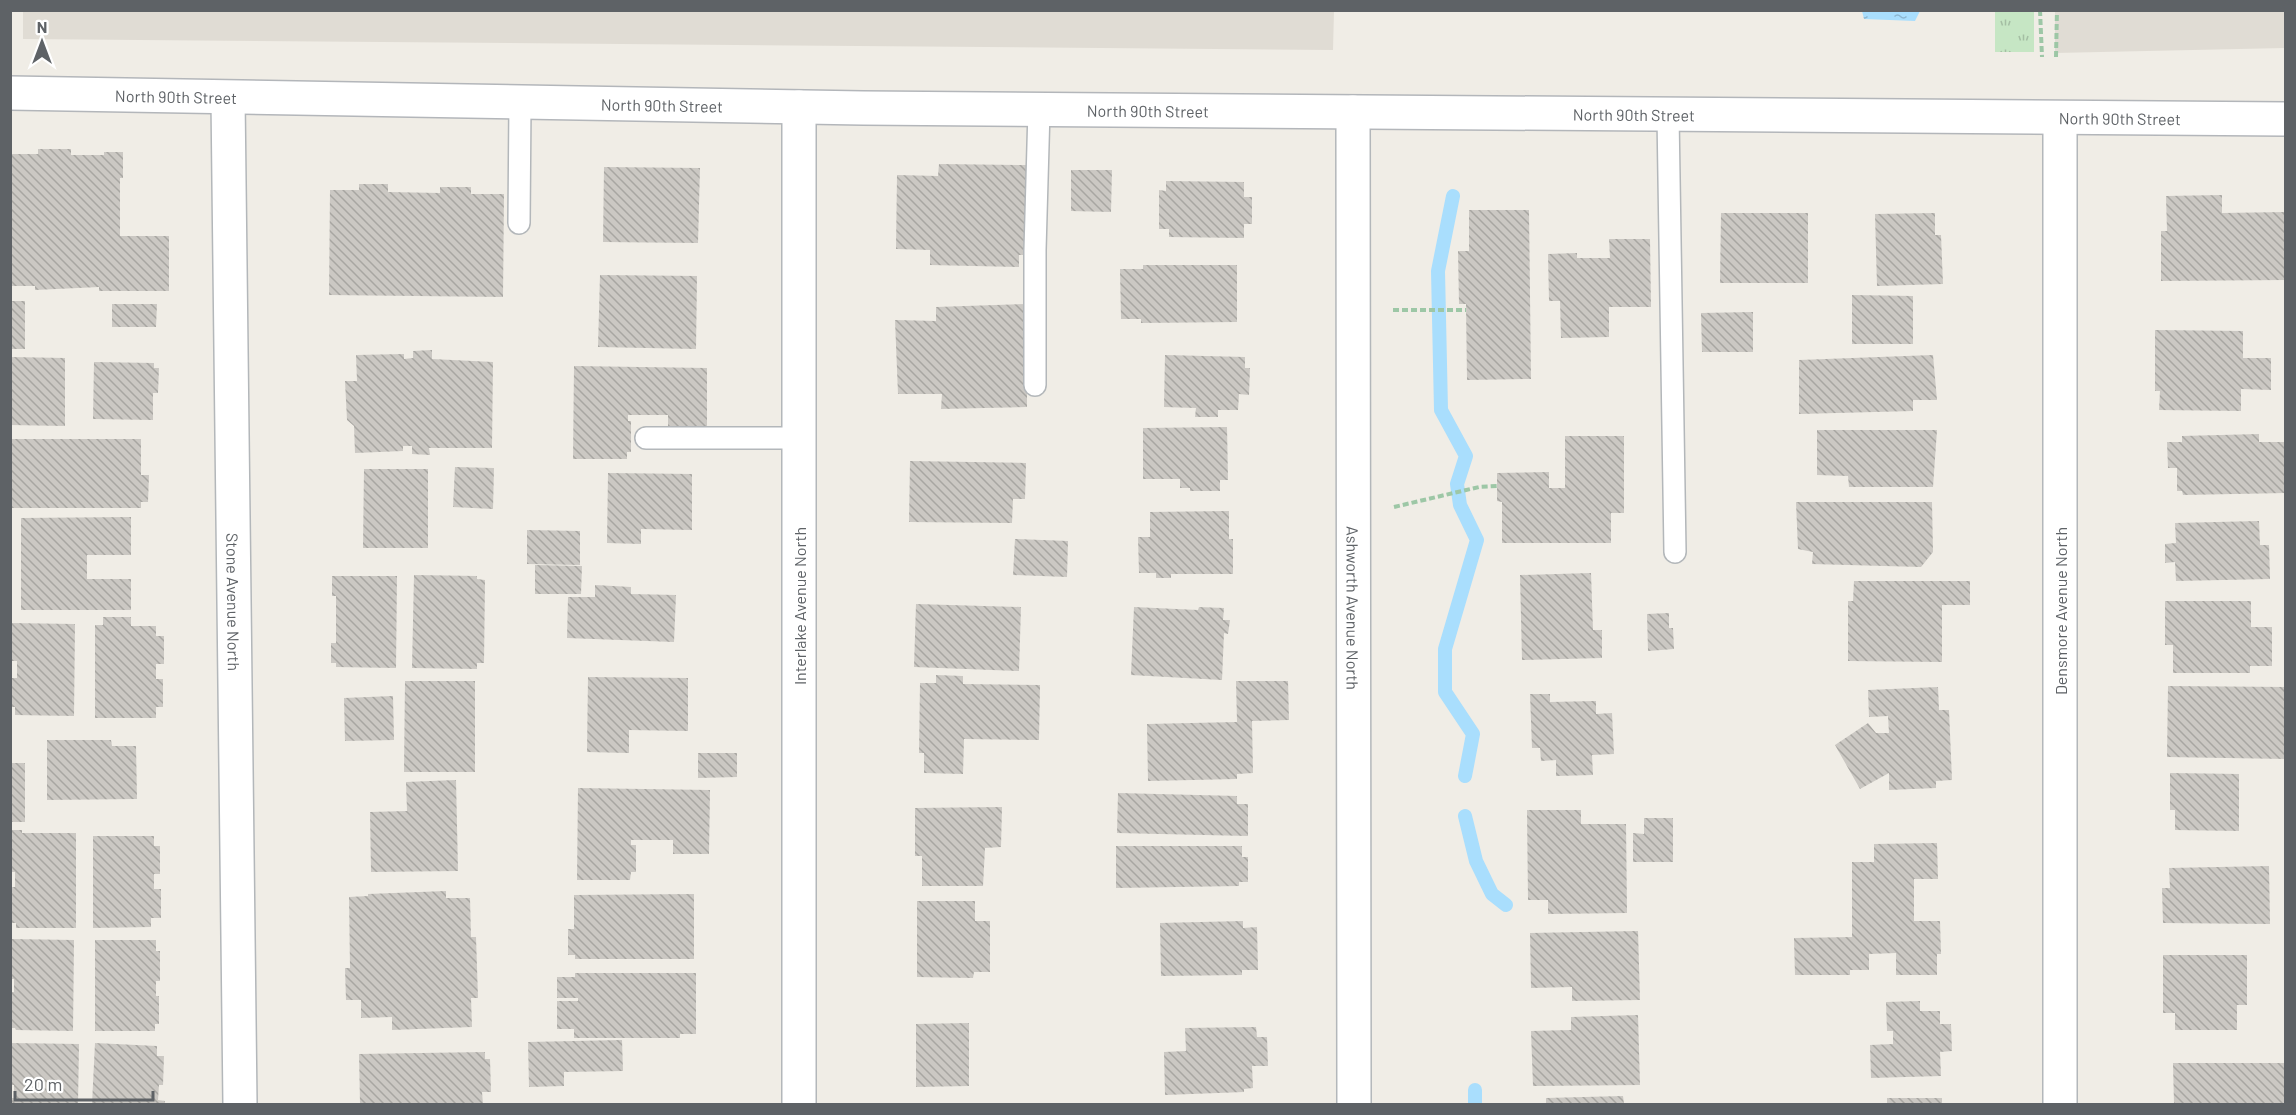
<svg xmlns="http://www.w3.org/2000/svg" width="2296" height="1115" font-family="Barlow,sans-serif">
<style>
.education{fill:#e0dcd4}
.grass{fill:url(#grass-tufts)}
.water{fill:url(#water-ripples)}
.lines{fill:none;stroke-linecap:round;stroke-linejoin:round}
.stream{stroke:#a9defd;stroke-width:14}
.building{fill:url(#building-back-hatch)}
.lane-casing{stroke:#b3b7ba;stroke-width:24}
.street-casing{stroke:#b3b7ba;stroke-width:36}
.secondary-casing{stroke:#b3b6ba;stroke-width:36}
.path{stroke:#9dc7a6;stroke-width:4;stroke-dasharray:6 3;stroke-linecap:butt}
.lane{stroke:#fff;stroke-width:21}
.street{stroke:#fff;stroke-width:33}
.secondary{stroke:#fff;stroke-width:33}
.labels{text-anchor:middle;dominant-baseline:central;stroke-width:5;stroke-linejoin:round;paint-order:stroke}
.street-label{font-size:16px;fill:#5e6266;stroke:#fff}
</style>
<defs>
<pattern id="grass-tufts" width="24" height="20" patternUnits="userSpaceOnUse" patternTransform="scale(1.5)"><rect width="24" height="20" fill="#c6e6c4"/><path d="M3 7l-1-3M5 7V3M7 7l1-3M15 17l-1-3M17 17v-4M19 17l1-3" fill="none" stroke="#a4bea3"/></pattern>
<pattern id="water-ripples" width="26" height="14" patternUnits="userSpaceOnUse" patternTransform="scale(1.5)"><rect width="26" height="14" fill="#a9defd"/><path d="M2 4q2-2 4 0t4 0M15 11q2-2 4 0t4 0" fill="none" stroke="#8db7d1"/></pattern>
<pattern id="building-back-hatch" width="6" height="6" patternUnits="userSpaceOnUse" patternTransform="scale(1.5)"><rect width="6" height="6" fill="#cbc8c3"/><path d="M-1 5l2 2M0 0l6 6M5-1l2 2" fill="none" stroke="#a8a6a2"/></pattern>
</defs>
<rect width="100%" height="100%" fill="#f0ede6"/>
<path class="education" d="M 23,11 L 1334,10 L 1334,11 L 1333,50 L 23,39 Z
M 2055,11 L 2285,11 L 2285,48 L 2055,53 Z"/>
<path class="grass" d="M 1995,11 L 2034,11 L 2034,52 L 1995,52 Z"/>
<path class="water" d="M 1862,11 L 1862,10 L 1920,11 L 1915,21 L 1864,19 Z"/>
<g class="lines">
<path class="stream" d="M 1453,196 L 1438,271 L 1441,410 L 1466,456 L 1457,484 L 1460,505 L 1477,540 L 1445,649 L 1445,692 L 1473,734 L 1465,776
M 1465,816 L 1476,861 L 1492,894 L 1506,905
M 1475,1104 L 1475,1090"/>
</g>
<path class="building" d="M 38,149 L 71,149 L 71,155 L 104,155 L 104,152 L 123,152 L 123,178 L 120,178 L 120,236 L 169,236 L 169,291 L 99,291 L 99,287 L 35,290 L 35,286 L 10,286 L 10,154 L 38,154 Z
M 939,164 L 1027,165 L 1026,255 L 1019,255 L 1019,267 L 930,265 L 930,250 L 896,249 L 897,175 L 938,176 Z
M 604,167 L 700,168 L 698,243 L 603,242 Z
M 1071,170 L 1112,170 L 1111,212 L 1071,211 Z
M 1166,181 L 1244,182 L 1244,197 L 1252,197 L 1252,224 L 1244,224 L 1244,238 L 1169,237 L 1169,229 L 1159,229 L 1159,190 L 1166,191 Z
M 359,184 L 388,184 L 388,192 L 440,193 L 440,187 L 471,187 L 471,194 L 504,194 L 503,297 L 329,295 L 330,190 L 359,190 Z
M 2222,195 L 2222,213 L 2286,212 L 2286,280 L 2161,281 L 2161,231 L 2167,231 L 2166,196 Z
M 1469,210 L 1529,210 L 1531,379 L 1467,380 L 1466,304 L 1459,304 L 1458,251 L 1469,251 Z
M 1721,213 L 1808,213 L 1808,283 L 1720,283 Z
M 1935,213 L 1935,235 L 1941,235 L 1943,284 L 1877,286 L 1875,214 Z
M 1609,239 L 1650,239 L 1651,307 L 1609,307 L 1609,337 L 1561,338 L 1560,301 L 1549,301 L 1548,254 L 1577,253 L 1577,258 L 1610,258 Z
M 1143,265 L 1237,265 L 1237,322 L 1141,323 L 1141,319 L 1121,319 L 1120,269 L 1143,269 Z
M 600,275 L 697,276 L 696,349 L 598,347 Z
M 1852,295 L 1913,296 L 1913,344 L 1852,344 Z
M 10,301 L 25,301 L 25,349 L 10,349 Z
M 112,304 L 157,304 L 156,327 L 112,327 Z
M 1027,304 L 1027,407 L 941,409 L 942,394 L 898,394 L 895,320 L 936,321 L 936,307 Z
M 1753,312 L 1753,352 L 1702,352 L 1701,313 Z
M 2155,330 L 2243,331 L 2243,358 L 2271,358 L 2271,390 L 2241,389 L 2241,411 L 2159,410 L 2160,391 L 2155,391 Z
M 432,350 L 432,359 L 493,362 L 492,448 L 429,448 L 430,455 L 412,454 L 412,446 L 403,446 L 403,451 L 355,453 L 354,426 L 347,420 L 345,381 L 357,381 L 356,355 L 404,354 L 404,359 L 413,358 L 413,351 Z
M 1165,355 L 1245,357 L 1245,368 L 1250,368 L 1249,395 L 1239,394 L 1238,410 L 1218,410 L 1218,417 L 1195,417 L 1196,408 L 1164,407 Z
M 1933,355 L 1937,400 L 1913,400 L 1913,411 L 1799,414 L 1799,360 Z
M 10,357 L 65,358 L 65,426 L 10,425 Z
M 94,362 L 154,363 L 154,368 L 159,368 L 158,393 L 153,393 L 153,420 L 93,419 Z
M 574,366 L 707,368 L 707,430 L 668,430 L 668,415 L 628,415 L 628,421 L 631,421 L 631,452 L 627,452 L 627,459 L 573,459 Z
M 1227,427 L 1228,480 L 1220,480 L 1220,491 L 1190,491 L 1190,488 L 1180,488 L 1180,479 L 1143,479 L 1143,428 Z
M 1817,430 L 1937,430 L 1933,487 L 1849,487 L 1848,476 L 1817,475 Z
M 2259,434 L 2259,442 L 2286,442 L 2286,493 L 2183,495 L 2182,491 L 2177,491 L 2177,468 L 2168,468 L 2167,442 L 2182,442 L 2182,436 Z
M 1565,436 L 1624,436 L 1624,513 L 1611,513 L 1611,543 L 1502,543 L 1502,502 L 1497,501 L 1497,473 L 1549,472 L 1549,488 L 1565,488 Z
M 12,439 L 141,439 L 141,475 L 149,475 L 148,502 L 141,502 L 141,508 L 10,508 Z
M 910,461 L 1026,463 L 1025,499 L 1013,499 L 1012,523 L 909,522 Z
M 455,467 L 494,468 L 493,509 L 453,507 Z
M 364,469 L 428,469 L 428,548 L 363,548 Z
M 608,473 L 692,474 L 692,530 L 641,529 L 641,544 L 607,543 Z
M 1796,502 L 1932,502 L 1933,552 L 1921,567 L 1812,564 L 1813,552 L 1798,549 Z
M 1229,511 L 1229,539 L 1233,539 L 1233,574 L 1171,574 L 1171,578 L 1156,578 L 1156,573 L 1139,573 L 1138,537 L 1150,537 L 1150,512 Z
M 131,517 L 131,555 L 87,555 L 87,579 L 131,579 L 131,610 L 21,610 L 21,518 Z
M 2259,521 L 2260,545 L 2269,545 L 2270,579 L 2176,581 L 2175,562 L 2165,563 L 2165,544 L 2176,543 L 2175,523 Z
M 527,530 L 580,531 L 580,565 L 527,564 Z
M 1015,539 L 1068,541 L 1067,577 L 1013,575 Z
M 535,565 L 582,566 L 581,594 L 535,594 Z
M 1591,573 L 1593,630 L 1602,630 L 1602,658 L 1522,660 L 1520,575 Z
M 414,575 L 477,576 L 477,579 L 485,580 L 484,663 L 477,663 L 477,669 L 412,668 Z
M 332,576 L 397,576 L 396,668 L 336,667 L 336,663 L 331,663 L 331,643 L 336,643 L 336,596 L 332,596 Z
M 1854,581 L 1970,581 L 1970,605 L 1942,605 L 1942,662 L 1848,661 L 1848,601 L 1853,601 Z
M 595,585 L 631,587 L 631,594 L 676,595 L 674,642 L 567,638 L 568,597 L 595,597 Z
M 2165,601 L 2251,601 L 2251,627 L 2272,627 L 2272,666 L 2250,666 L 2250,673 L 2173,673 L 2173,645 L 2165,645 Z
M 916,604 L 1021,607 L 1019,671 L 914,667 Z
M 1134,607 L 1198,610 L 1199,607 L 1224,608 L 1223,620 L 1230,620 L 1228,634 L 1224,633 L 1222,680 L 1131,675 Z
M 1669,613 L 1669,628 L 1673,628 L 1674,649 L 1648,651 L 1647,614 Z
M 103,617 L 131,617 L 131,626 L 156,626 L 156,636 L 164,636 L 164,664 L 156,664 L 156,679 L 163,679 L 163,707 L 156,707 L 156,718 L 95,718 L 95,625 L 103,625 Z
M 10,623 L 75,624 L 74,716 L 15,715 L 15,707 L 10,707 L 10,678 L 17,678 L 17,661 L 10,661 Z
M 936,675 L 963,676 L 963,684 L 1040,685 L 1039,740 L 964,739 L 963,774 L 924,773 L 924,753 L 919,753 L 920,683 L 936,683 Z
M 588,677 L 688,678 L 688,731 L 629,730 L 629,753 L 587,752 Z
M 405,681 L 475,681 L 475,772 L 404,772 Z
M 1236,681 L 1288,681 L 1289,720 L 1252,721 L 1253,773 L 1237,774 L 1237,779 L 1148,781 L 1147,724 L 1237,722 Z
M 2168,686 L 2286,687 L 2286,759 L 2167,757 Z
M 1938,687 L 1939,710 L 1949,710 L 1952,780 L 1936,781 L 1936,788 L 1889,790 L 1889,773 L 1860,789 L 1835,745 L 1868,723 L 1876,733 L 1889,733 L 1888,716 L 1869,717 L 1868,690 Z
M 1530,694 L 1550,694 L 1550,702 L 1596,701 L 1596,714 L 1612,713 L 1614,754 L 1592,755 L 1593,775 L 1556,776 L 1556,760 L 1541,761 L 1540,748 L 1532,748 Z
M 393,696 L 394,740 L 345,741 L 344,698 Z
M 47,740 L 111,740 L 112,746 L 136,746 L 137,799 L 47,800 Z
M 698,753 L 737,753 L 737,777 L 698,778 Z
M 10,763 L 25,763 L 25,822 L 10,822 Z
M 2170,773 L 2239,774 L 2239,831 L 2175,830 L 2175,810 L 2170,810 Z
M 456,780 L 458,871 L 371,872 L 370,812 L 407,811 L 406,782 Z
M 578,788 L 710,790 L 709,854 L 673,854 L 673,840 L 631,840 L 631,845 L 636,845 L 636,872 L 631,872 L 630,880 L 577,880 Z
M 1118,793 L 1237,796 L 1237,804 L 1248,804 L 1248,836 L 1117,833 Z
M 1002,807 L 1001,847 L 985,848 L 983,886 L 922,886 L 922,856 L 915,856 L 915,808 Z
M 1527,810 L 1581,810 L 1581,824 L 1626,824 L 1627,913 L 1548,914 L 1548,900 L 1528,900 Z
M 1644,818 L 1673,818 L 1673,862 L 1633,862 L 1633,833 L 1644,834 Z
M 10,830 L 22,830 L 22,833 L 76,833 L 76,928 L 16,928 L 16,923 L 10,923 L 10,887 L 15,887 L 15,872 L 10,872 Z
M 93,836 L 154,836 L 154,846 L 160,846 L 160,874 L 154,874 L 154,889 L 161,889 L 161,918 L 151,918 L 151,927 L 93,928 Z
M 1937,843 L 1938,879 L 1914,879 L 1914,921 L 1940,921 L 1941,954 L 1937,954 L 1937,975 L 1896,975 L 1896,953 L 1869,954 L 1869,970 L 1850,970 L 1850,975 L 1795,975 L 1794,938 L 1852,937 L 1852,862 L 1874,862 L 1874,844 Z
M 1116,846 L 1242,846 L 1242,857 L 1248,857 L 1248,882 L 1239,882 L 1239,886 L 1116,888 Z
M 2269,866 L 2270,924 L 2163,923 L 2162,888 L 2170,888 L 2169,868 Z
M 446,891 L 446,898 L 470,898 L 471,937 L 476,937 L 478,998 L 471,998 L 472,1027 L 392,1030 L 392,1017 L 361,1018 L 361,1000 L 346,1000 L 345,968 L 350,968 L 349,897 L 368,896 L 368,894 Z
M 694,894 L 694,959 L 575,959 L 575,955 L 568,955 L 568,929 L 574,929 L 574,895 Z
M 917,901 L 975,901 L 975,921 L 990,921 L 990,972 L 974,972 L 973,978 L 917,977 Z
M 1243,921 L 1243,928 L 1257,927 L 1258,970 L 1242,970 L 1242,975 L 1161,976 L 1160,923 Z
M 1638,931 L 1640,1000 L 1572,1001 L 1572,987 L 1531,988 L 1530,933 Z
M 10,939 L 74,940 L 73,1031 L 16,1030 L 15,1028 L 10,1028 L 10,992 L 14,992 L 14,979 L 12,979 L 12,972 L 10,972 Z
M 95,940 L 156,940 L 156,951 L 160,951 L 160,981 L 156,981 L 156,996 L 159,996 L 159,1024 L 155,1024 L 155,1031 L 95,1031 Z
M 2163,955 L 2247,955 L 2247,1005 L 2237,1005 L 2237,1030 L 2175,1030 L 2175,1013 L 2163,1013 Z
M 575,973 L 696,973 L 696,1034 L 680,1034 L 680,1038 L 574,1038 L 574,1029 L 557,1029 L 557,1001 L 578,1001 L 578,998 L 557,998 L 557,977 L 575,977 Z
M 1920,1001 L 1920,1011 L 1940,1011 L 1940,1024 L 1951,1024 L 1952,1051 L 1940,1052 L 1941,1076 L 1871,1078 L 1870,1045 L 1893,1044 L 1893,1031 L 1887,1031 L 1886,1002 Z
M 1638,1015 L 1640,1085 L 1533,1086 L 1531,1031 L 1571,1030 L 1571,1017 Z
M 969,1023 L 969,1086 L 916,1087 L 916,1024 Z
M 1256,1027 L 1257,1037 L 1267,1037 L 1268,1066 L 1252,1066 L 1253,1088 L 1244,1089 L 1244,1092 L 1165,1095 L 1164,1052 L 1186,1051 L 1185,1028 Z
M 622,1040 L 623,1071 L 564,1072 L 564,1086 L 529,1087 L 528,1042 Z
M 10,1043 L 79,1044 L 78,1104 L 10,1104 L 10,1098 L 14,1098 L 14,1085 L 10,1085 Z
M 95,1043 L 157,1046 L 157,1056 L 164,1056 L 163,1085 L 159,1085 L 158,1100 L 165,1101 L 165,1104 L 92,1104 Z
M 485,1052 L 485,1059 L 490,1059 L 491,1092 L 482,1092 L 483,1104 L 360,1104 L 359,1054 Z
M 2173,1063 L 2286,1063 L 2286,1104 L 2174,1104 Z
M 1623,1096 L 1624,1104 L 1546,1104 L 1546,1098 Z
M 1887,1098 L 1942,1098 L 1942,1104 L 1887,1104 Z"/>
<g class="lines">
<defs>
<path id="lane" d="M 1668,115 L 1675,552
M 519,223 L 520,103
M 1035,385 L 1035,250 L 1039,110
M 646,438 L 800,438"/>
<g id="street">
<path id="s1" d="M 228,98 L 240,1104"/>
<path id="s2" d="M 1353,112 L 1354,1104"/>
<path d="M 2060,118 L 2060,1104"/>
<path d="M 799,1104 L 799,107"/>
</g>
<g id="secondary">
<path id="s3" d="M 10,93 L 863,108 L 2286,119"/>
</g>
</defs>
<use href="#lane" class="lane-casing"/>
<use href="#street" class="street-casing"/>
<use href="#secondary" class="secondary-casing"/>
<path class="path" d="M 2040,10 L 2042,57
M 2056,57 L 2057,10
M 1393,310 L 1466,310
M 1394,507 L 1479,487 L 1497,486"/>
<use href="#lane" class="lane"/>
<use href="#street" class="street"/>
<use href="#secondary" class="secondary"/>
</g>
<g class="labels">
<g class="street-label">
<text stroke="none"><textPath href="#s3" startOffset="166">North 90th Street</textPath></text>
<text stroke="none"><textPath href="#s3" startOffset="652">North 90th Street</textPath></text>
<text stroke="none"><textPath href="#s3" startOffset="1138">North 90th Street</textPath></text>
<text stroke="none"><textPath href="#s3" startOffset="1624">North 90th Street</textPath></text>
<text stroke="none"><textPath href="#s3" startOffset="2110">North 90th Street</textPath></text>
<text stroke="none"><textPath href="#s1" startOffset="504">Stone Avenue North</textPath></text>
<text transform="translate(799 606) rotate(-90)">Interlake Avenue North</text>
<text stroke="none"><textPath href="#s2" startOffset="496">Ashworth Avenue North</textPath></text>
<text transform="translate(2060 611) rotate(-90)">Densmore Avenue North</text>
</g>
</g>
<rect width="2296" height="1115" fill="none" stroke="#5e6266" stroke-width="24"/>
<g transform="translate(42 42)" stroke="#ffffff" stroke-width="4.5" paint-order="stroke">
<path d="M0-4.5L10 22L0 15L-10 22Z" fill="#5e6266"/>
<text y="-9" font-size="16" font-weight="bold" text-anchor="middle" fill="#5e6266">N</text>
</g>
<path d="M15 1091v9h138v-9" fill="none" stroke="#5e6266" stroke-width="3"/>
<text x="24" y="1091" font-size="18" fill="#5e6266" stroke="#ffffff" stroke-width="4.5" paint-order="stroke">20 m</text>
</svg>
